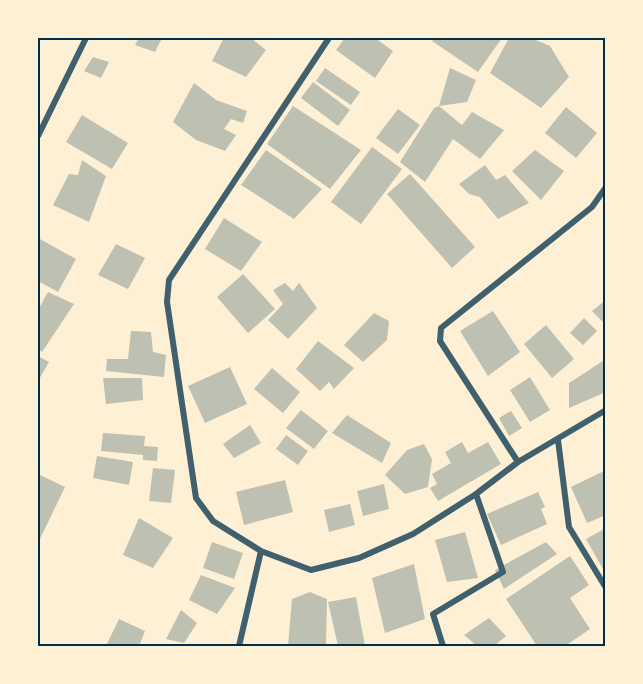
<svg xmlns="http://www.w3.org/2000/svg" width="643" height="684" font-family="Jost,sans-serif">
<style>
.building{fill:#bec0b2}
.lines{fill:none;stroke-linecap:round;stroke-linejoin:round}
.minor{stroke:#3f606c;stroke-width:6}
.neatline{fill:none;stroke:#003049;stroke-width:2}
</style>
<rect width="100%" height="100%" fill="#fdf0d5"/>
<path class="building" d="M 139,38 L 162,38 L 155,52 L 135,45 Z
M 224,38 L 251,38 L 266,50 L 246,77 L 212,61 Z
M 345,38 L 375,38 L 393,51 L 375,78 L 336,50 Z
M 435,38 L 502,38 L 478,72 L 432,41 Z
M 509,38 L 531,38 L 550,46 L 569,77 L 541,108 L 490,73 Z
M 93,57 L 109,62 L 101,78 L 84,71 Z
M 325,68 L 360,92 L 351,105 L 316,81 Z
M 450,68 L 476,80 L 467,102 L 439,106 Z
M 313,82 L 350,110 L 338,126 L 301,98 Z
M 194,83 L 216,100 L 247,111 L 243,123 L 231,119 L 224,129 L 236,135 L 225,151 L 196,140 L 173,122 Z
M 293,106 L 361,150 L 330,189 L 267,144 Z
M 439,106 L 462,125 L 472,112 L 504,130 L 480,159 L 453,139 L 425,182 L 400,162 L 434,108 Z
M 566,107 L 597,133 L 576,158 L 545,133 Z
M 398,109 L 420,125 L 398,154 L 376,138 Z
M 82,115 L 128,143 L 112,169 L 66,142 Z
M 372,147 L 402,169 L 361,224 L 331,202 Z
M 266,150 L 322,189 L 294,219 L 241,185 Z
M 535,150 L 564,171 L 541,200 L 512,171 Z
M 82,160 L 106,176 L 89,222 L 53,205 L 69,174 L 78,175 Z
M 485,165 L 496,180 L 505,175 L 529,203 L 498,219 L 480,197 L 469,194 L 459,184 Z
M 410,174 L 475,247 L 452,268 L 387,194 Z
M 224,218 L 262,242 L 241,271 L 205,249 Z
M 38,238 L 76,259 L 58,292 L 38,281 Z
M 116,244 L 145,258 L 128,289 L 98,275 Z
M 243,274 L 275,309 L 248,333 L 217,297 Z
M 285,283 L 293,291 L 299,283 L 317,308 L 288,339 L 268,320 L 283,304 L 273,290 Z
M 48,292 L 74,304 L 42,352 L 38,349 L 38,310 Z
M 606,300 L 606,325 L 592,311 Z
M 493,311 L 520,352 L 488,376 L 460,331 Z
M 374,313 L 389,321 L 387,340 L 363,362 L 344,345 Z
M 584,318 L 597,331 L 583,345 L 570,333 Z
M 546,325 L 574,359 L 552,378 L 524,344 Z
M 131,331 L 151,332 L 153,352 L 166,355 L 164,377 L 106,371 L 107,359 L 128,359 Z
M 318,341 L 354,368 L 334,389 L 329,382 L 320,391 L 296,369 Z
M 38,356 L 49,362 L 38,381 Z
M 606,359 L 606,392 L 569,408 L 569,383 Z
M 230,367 L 247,404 L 205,423 L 188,386 Z
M 272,368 L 300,392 L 283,413 L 254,389 Z
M 530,377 L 550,410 L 530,422 L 510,390 Z
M 103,378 L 142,378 L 143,400 L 106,404 Z
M 301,410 L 328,431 L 314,449 L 286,428 Z
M 511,411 L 522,428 L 509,436 L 499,418 Z
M 347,415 L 391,443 L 382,463 L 332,433 Z
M 250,425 L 261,443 L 234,458 L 223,444 Z
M 103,433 L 145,436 L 144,446 L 158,447 L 157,461 L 143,460 L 143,455 L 101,451 Z
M 286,435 L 308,451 L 298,465 L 276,449 Z
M 462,442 L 468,453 L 488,442 L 501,464 L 438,501 L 430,488 L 437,484 L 432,474 L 451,463 L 445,452 Z
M 424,444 L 432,459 L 428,487 L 405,494 L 385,475 L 407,450 Z
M 97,456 L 133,462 L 129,485 L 93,478 Z
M 153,468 L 175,470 L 171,503 L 149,501 Z
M 606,470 L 606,515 L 587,523 L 571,487 Z
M 38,474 L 65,487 L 38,543 Z
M 285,480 L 293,512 L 244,525 L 236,492 Z
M 384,484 L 389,509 L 363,516 L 357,491 Z
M 538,492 L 545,507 L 541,509 L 547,524 L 501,545 L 487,514 Z
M 350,504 L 355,525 L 329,532 L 324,510 Z
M 139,518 L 173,538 L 153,568 L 123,555 Z
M 606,528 L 606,568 L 603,569 L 586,539 Z
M 465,532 L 478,578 L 447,582 L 435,540 Z
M 212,542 L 243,553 L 234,579 L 203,568 Z
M 546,542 L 557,554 L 504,589 L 495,570 Z
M 570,556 L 589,585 L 570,598 L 590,629 L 565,646 L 537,646 L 506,599 Z
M 414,564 L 425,619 L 385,633 L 372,578 Z
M 201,575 L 235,588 L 217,614 L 189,600 Z
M 310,592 L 327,599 L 326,646 L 288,646 L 292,599 Z
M 356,597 L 365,646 L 338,646 L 328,602 Z
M 181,610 L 197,623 L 184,643 L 166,639 Z
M 489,618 L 506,636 L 494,646 L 477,646 L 464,635 Z
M 119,619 L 145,631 L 139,646 L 106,646 Z"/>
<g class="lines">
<path class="minor" d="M 329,38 L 169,280 L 167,302 L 196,498 L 213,521 L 261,551 L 311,570 L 359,558 L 413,534 L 476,494 L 518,462 L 606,410
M 38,136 L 86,38
M 558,440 L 569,527 L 606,588
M 518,462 L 440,341 L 441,328 L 592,207 L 606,187
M 239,646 L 261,551
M 443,646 L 433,614 L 503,572 L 476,494"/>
</g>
<rect width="643" height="684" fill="none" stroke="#fdf0d5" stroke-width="78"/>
<rect x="39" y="39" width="565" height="606" class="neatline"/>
</svg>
